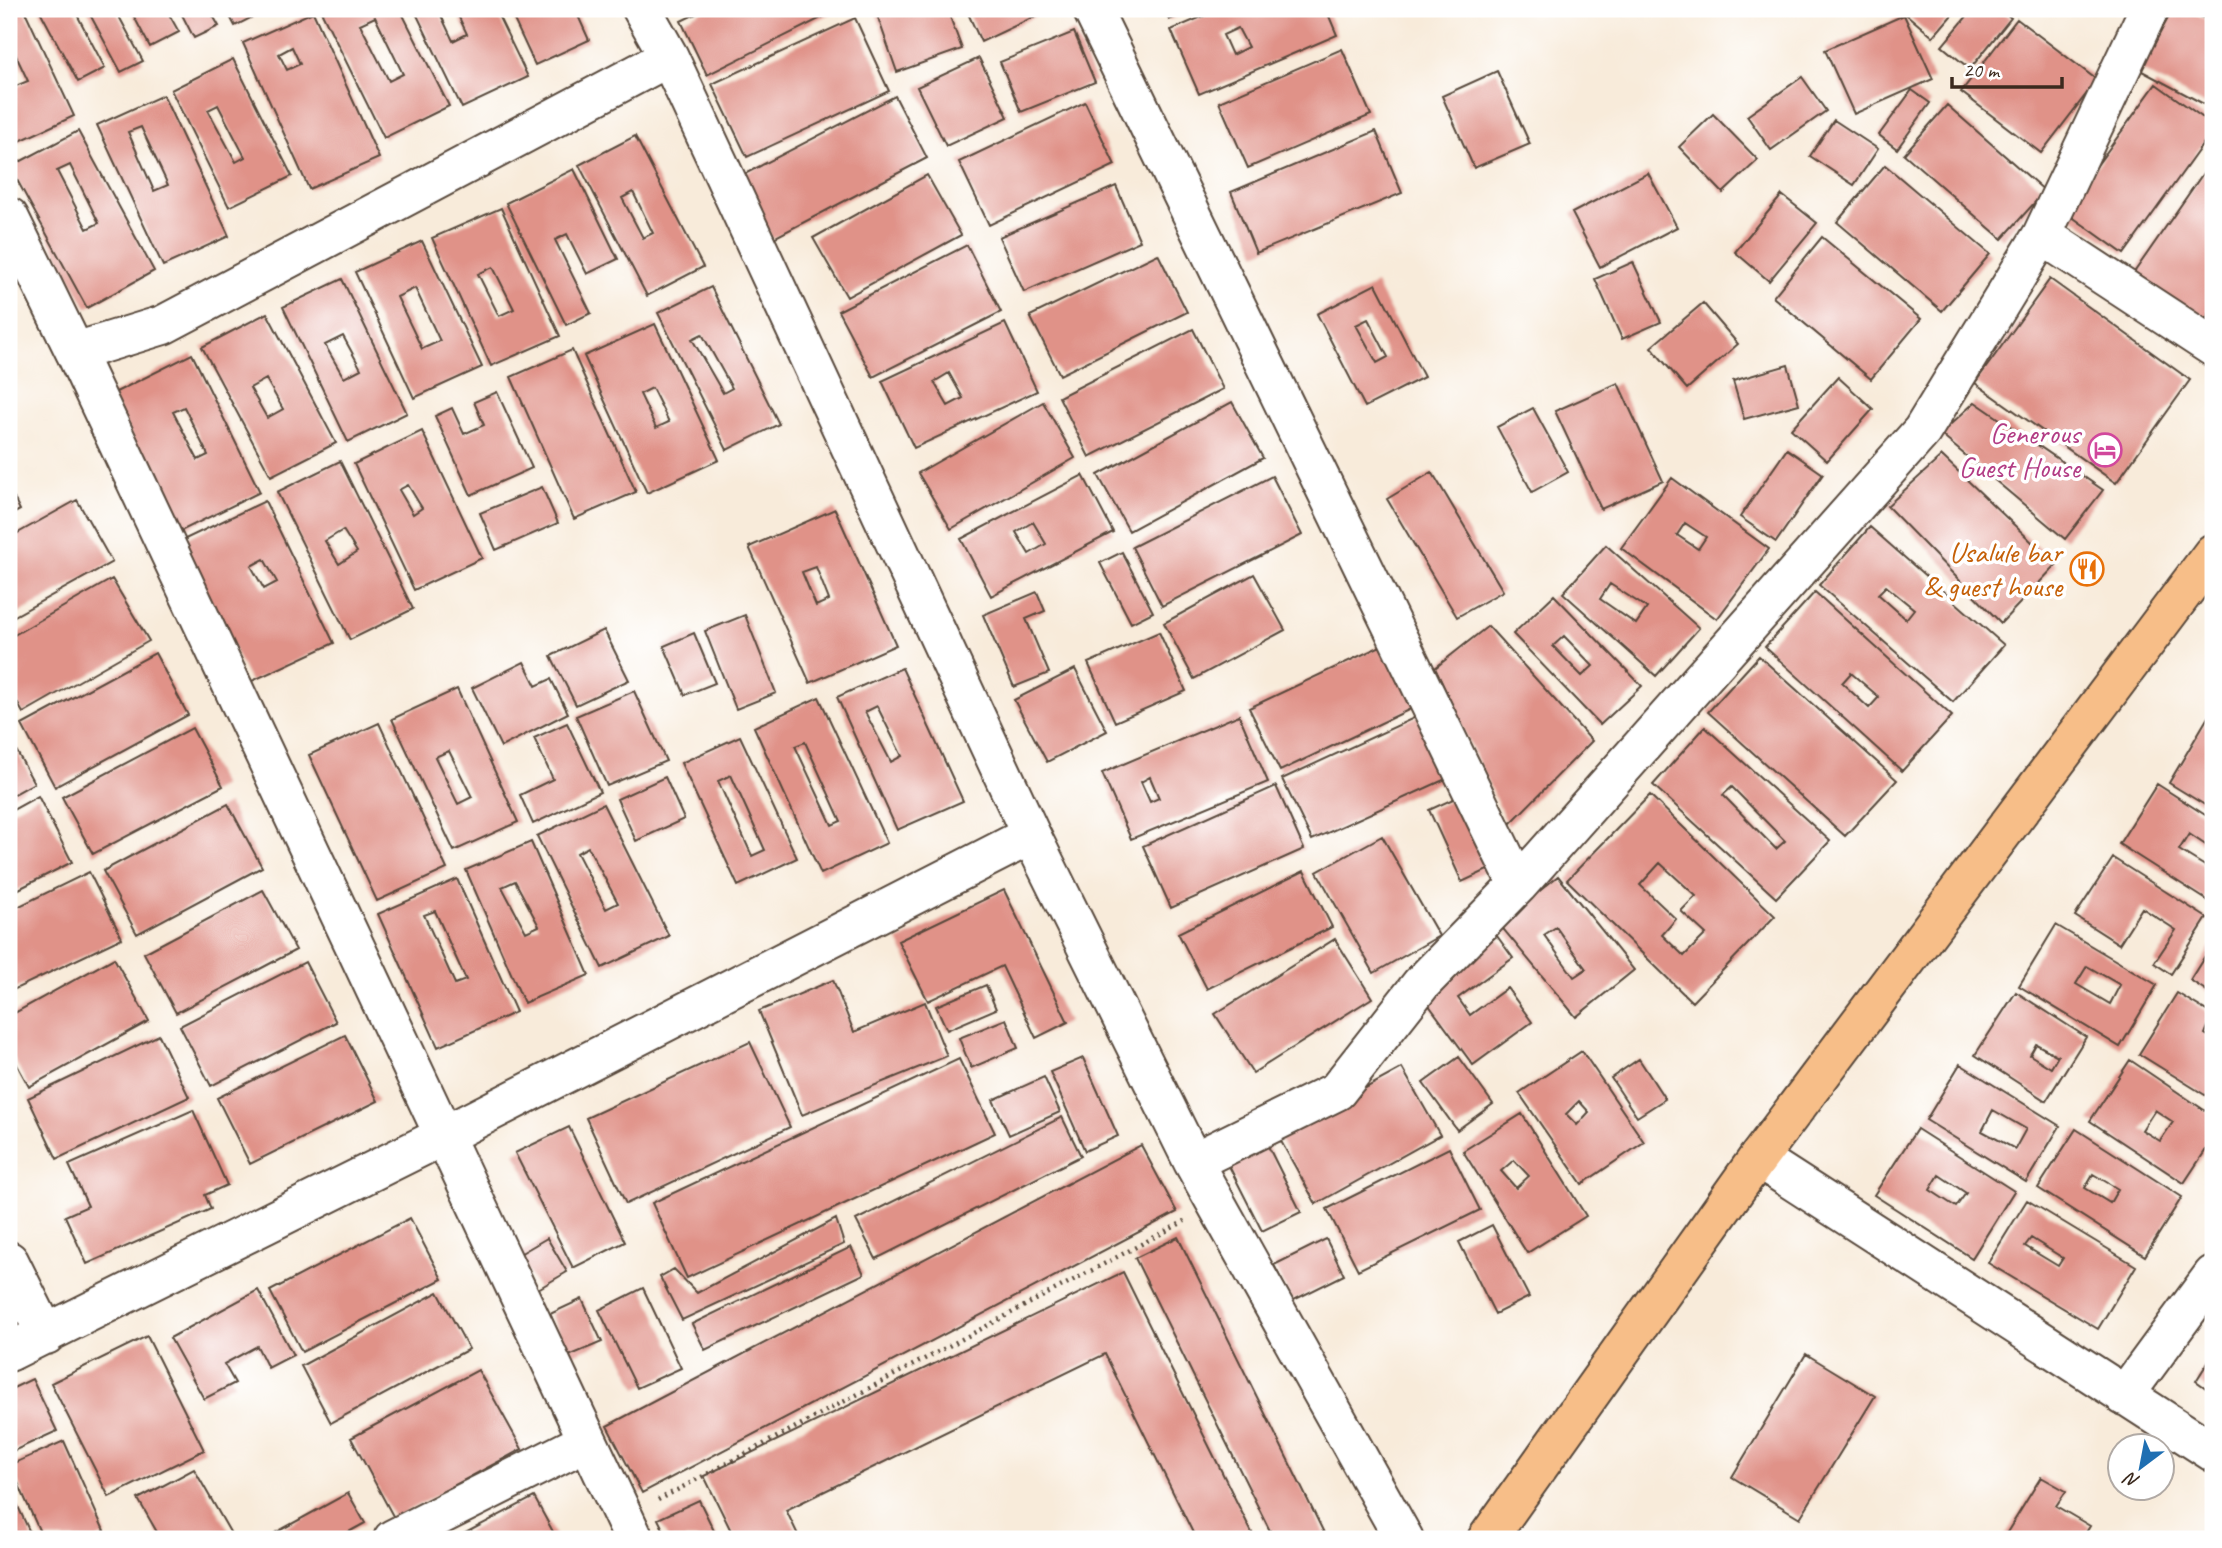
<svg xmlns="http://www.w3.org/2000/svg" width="2222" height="1548" font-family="Caveat,sans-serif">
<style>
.building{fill:#e09288;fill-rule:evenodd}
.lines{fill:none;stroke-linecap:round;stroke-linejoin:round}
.street-casing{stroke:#57473a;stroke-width:42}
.highway-casing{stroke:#57473a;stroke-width:42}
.path{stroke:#57473a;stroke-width:4.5;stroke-dasharray:2 5;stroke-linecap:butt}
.street{stroke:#fff;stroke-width:38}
.highway{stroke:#f7be88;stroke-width:38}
.labels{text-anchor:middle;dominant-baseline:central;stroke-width:7;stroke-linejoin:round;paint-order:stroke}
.hotel-label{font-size:30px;fill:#b23c85;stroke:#fff;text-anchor:end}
.food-label{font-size:30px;fill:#c56008;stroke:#fff;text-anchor:end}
</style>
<rect width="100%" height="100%" fill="#fff"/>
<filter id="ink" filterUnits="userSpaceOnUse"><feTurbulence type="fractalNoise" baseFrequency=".0143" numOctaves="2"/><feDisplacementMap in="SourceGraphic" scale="14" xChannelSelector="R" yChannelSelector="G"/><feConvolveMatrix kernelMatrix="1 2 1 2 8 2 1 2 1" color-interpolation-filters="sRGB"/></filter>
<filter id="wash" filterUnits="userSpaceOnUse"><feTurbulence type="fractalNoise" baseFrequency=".00686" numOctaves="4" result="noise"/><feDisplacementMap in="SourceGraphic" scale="28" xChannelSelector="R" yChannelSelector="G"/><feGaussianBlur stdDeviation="1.57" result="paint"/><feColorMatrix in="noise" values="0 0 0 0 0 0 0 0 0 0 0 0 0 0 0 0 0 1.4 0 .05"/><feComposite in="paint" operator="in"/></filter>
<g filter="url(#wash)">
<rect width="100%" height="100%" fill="#f8ebda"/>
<g id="blocks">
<path class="building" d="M 9,9 L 24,9 L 74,116 L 9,146 L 9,84 L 11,88 L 28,81 L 9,41 Z
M 39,9 L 74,9 L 105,68 L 78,82 Z
M 87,9 L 115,9 L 143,61 L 121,72 Z
M 130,9 L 166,9 L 179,32 L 150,47 Z
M 179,9 L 209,9 L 219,26 L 194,38 Z
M 226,9 L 268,9 L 235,26 Z
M 320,9 L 400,9 L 449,106 L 384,138 ZM 375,17 L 403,74 L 389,81 L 360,24 Z
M 414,9 L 438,9 L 453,41 L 467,34 L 455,9 L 495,9 L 528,77 L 462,108 Z
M 509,9 L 533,9 L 535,12 L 542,9 L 575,9 L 589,40 L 535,65 Z
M 706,9 L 839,9 L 707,75 L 681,21 Z
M 875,9 L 947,9 L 962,49 L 897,72 Z
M 966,9 L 1040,9 L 1042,13 L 981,42 Z
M 1164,9 L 1195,9 L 1169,20 Z
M 1220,9 L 1326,9 L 1337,35 L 1199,94 L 1171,30 ZM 1238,28 L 1248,47 L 1232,55 L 1223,35 Z
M 1900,9 L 1957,9 L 1933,37 Z
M 1973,9 L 2000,9 L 2011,18 L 1970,69 L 1942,46 Z
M 2173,9 L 2187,9 L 2213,23 L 2213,109 L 2140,70 Z
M 313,12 L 379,158 L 309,189 L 243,43 ZM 292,47 L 300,64 L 287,70 L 279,54 Z
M 1904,15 L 1933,79 L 1854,114 L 1825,50 Z
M 855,18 L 889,91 L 747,157 L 712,84 Z
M 2017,19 L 2097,80 L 2041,153 L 1961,92 Z
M 1074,32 L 1095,82 L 1021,112 L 1000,62 Z
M 1342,49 L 1371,115 L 1248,168 L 1219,102 Z
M 979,58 L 1008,117 L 946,146 L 917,87 Z
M 233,59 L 292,176 L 229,207 L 171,90 ZM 218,105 L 245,157 L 236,162 L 208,110 Z
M 1497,71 L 1530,144 L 1474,168 L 1442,96 Z
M 1802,77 L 1826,111 L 1771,150 L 1747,116 Z
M 2156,84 L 2213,125 L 2213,130 L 2124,254 L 2064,211 Z
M 1912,90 L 1930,103 L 1897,149 L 1879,135 Z
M 163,95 L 229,236 L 163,266 L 97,125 ZM 141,127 L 168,185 L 154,191 L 128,132 Z
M 895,96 L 927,158 L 772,239 L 739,177 Z
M 1085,102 L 1115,165 L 989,225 L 959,162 Z
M 1947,105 L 2045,191 L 2002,239 L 1904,154 Z
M 1713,114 L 1758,160 L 1723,193 L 1679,147 Z
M 1834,120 L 1878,149 L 1854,185 L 1810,156 Z
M 78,131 L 154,271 L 87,308 L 10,167 ZM 70,165 L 99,223 L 87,229 L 57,171 Z
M 1376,131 L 1402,193 L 1256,253 L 1231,192 Z
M 635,136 L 703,267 L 647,296 L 579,165 ZM 633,192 L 653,233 L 643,238 L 622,198 Z
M 2213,159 L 2213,308 L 2203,323 L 2133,274 Z
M 1885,165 L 1990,254 L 1942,311 L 1837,222 Z
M 574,169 L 618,259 L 587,274 L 567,234 L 555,240 L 591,313 L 566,325 L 506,203 Z
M 1648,173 L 1677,227 L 1600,267 L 1572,213 Z
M 927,175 L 961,235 L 847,297 L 813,238 Z
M 1116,186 L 1140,241 L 1024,292 L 999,237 Z
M 1782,195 L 1817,223 L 1769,281 L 1735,252 Z
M 501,208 L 560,336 L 491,366 L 432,238 ZM 493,267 L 514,309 L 499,316 L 478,274 Z
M 1822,237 L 1921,319 L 1871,379 L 1773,297 Z
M 422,241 L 482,367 L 414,398 L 355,272 ZM 415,288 L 440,341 L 422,349 L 397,297 Z
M 967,245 L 1001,312 L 873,377 L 838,311 Z
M 1158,254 L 1187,312 L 1060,375 L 1030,316 Z
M 1633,262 L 1661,322 L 1622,339 L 1595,279 Z
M 342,279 L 407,413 L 348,442 L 283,307 ZM 343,336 L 361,369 L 344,378 L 325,345 Z
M 2050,279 L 2190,380 L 2116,483 L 1975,383 Z
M 1376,284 L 1424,377 L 1365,407 L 1317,314 ZM 1368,319 L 1388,357 L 1377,363 L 1356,325 Z
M 711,287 L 779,424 L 727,450 L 658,313 ZM 702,334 L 732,388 L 723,393 L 692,339 Z
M 1703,303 L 1738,344 L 1687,389 L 1651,347 Z
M 267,313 L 336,443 L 271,476 L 202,347 ZM 266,379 L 283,409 L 267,418 L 250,388 Z
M 1005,323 L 1037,391 L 914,448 L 882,381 ZM 949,373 L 963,398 L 948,406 L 934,382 Z
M 655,324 L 719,460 L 647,493 L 584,356 ZM 652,388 L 669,422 L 656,428 L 640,394 Z
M 1193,329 L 1223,389 L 1089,457 L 1059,397 Z
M 572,350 L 636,492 L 574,519 L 511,377 Z
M 192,354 L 260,492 L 179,532 L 110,395 ZM 184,407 L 208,455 L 198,460 L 173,412 Z
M 1788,365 L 1799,404 L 1744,419 L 1733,381 Z
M 1838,377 L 1873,409 L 1827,461 L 1791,429 Z
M 1618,383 L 1663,481 L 1601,509 L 1555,411 Z
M 497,392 L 532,468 L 471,495 L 435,416 L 452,408 L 464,434 L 484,425 L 474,402 Z
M 1043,402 L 1075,458 L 951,529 L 918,473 Z
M 1232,402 L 1263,458 L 1129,531 L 1098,475 Z
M 1975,402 L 2103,490 L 2065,539 L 1940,434 Z
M 1533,408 L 1568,472 L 1532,492 L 1497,427 Z
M 422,431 L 482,558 L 414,590 L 354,464 ZM 408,485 L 422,508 L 413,514 L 399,490 Z
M 1787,449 L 1823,474 L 1776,542 L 1740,517 Z
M 1942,456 L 2056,565 L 2001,623 L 1887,506 Z
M 340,461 L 413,609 L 350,640 L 277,492 ZM 343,530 L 357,552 L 339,564 L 325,541 Z
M 1432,472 L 1503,591 L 1457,617 L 1387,499 Z
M 1083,475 L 1113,532 L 991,596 L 961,539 ZM 1033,522 L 1046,544 L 1029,554 L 1016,532 Z
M 1272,476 L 1302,535 L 1162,606 L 1132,547 Z
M 1672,478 L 1769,549 L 1717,619 L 1621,548 ZM 1685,523 L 1706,537 L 1698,549 L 1677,535 Z
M 542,487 L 558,523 L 496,550 L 480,513 Z
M 9,488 L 20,510 L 9,516 Z
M 77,500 L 112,562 L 9,619 L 9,538 Z
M 265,501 L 334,643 L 250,682 L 181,541 ZM 264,559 L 277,582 L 264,589 L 251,566 Z
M 835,509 L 896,645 L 810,683 L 749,547 ZM 816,567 L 829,600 L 816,606 L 802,572 Z
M 1870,527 L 2004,645 L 1953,702 L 1819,585 ZM 1886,586 L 1914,609 L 1906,619 L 1878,594 Z
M 1606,545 L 1699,628 L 1656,676 L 1563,593 ZM 1610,584 L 1647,608 L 1636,624 L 1600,599 Z
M 1122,552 L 1153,612 L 1131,623 L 1100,563 Z
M 1254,574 L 1285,630 L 1194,679 L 1164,623 Z
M 112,579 L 149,641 L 23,713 L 9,688 L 9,638 Z
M 1037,592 L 1045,611 L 1026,619 L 1049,673 L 1014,687 L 983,615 Z
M 1815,592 L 1952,716 L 1902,771 L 1765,647 ZM 1851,673 L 1879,697 L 1869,708 L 1842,683 Z
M 1554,595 L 1642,686 L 1600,725 L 1513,634 ZM 1564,636 L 1593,666 L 1582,676 L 1553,646 Z
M 745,615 L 776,693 L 736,709 L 705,631 Z
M 1488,626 L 1592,741 L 1508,826 L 1435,668 Z
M 604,630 L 629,680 L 576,705 L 551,656 Z
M 1159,632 L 1186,691 L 1115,722 L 1088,663 Z
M 694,633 L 715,683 L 685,695 L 664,646 Z
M 1389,642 L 1419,705 L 1280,771 L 1249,708 Z
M 155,653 L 188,715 L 55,787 L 22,725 Z
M 1759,656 L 1897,780 L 1845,836 L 1708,712 Z
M 524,662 L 536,686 L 551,679 L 568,713 L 501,747 L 472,688 Z
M 902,668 L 963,801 L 897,830 L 837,697 ZM 877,706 L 902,756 L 891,762 L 865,712 Z
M 1075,669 L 1107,731 L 1047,762 L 1014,700 Z
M 457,689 L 518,822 L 454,851 L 392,719 ZM 449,751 L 472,797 L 458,804 L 435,757 Z
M 634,691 L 666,761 L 607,786 L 576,716 Z
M 819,697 L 887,843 L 821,874 L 754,727 ZM 805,742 L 841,821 L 832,825 L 795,746 Z
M 1239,715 L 1268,782 L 1131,839 L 1102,773 ZM 1150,777 L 1159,798 L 1150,802 L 1141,782 Z
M 1418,716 L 1448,778 L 1312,840 L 1282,779 Z
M 2208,717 L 2213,721 L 2213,810 L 2169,783 Z
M 379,723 L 447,869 L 377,901 L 309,755 Z
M 567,723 L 600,792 L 533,824 L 520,795 L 553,779 L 534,738 Z
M 1705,727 L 1830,841 L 1776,898 L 1653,785 ZM 1732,787 L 1785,841 L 1776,849 L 1723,795 Z
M 192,728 L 223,786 L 93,854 L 62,797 Z
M 740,736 L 797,858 L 738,886 L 681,763 ZM 731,775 L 765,850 L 752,856 L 718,781 Z
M 9,737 L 34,783 L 9,797 Z
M 665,777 L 684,819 L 636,841 L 617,799 Z
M 2157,784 L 2213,820 L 2213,850 L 2189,834 L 2179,850 L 2213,871 L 2213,904 L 2119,844 Z
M 1276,786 L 1304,849 L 1171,908 L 1143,846 Z
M 1464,794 L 1496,866 L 1462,882 L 1429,810 Z
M 1650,795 L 1775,916 L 1692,1002 L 1567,880 ZM 1660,863 L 1696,896 L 1681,911 L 1706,934 L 1684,956 L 1662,935 L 1676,919 L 1640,885 Z
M 38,796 L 72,862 L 9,894 L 9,812 Z
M 228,804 L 262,867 L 137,934 L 103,871 Z
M 603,804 L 669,936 L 602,968 L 537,836 ZM 588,847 L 618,903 L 606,909 L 577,853 Z
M 1382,836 L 1439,936 L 1374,973 L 1317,872 Z
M 531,842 L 589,975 L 524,1003 L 466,870 ZM 515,881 L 539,926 L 526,932 L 502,887 Z
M 2113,858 L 2207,918 L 2171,974 L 2154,963 L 2176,930 L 2142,908 L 2119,944 L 2075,916 Z
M 1304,871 L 1332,927 L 1207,989 L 1178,933 Z
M 89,872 L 122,938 L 9,992 L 9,911 Z
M 1558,876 L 1634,970 L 1576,1017 L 1499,924 ZM 1556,927 L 1586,969 L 1574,977 L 1544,935 Z
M 457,879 L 516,1012 L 438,1047 L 378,914 ZM 435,911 L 466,980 L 455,984 L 424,915 Z
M 263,890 L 296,950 L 176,1013 L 144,953 Z
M 1004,890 L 1068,1022 L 1036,1038 L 1002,966 L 928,1001 L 898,941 Z
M 2056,925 L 2157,985 L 2120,1047 L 2019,986 ZM 2087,966 L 2120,985 L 2110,1004 L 2076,984 Z
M 1497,936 L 1513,958 L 1458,998 L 1470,1015 L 1507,988 L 1532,1022 L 1473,1065 L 1420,993 Z
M 1335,939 L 1372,998 L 1253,1073 L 1215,1014 Z
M 2213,943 L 2213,995 L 2190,980 Z
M 114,958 L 149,1021 L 29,1087 L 9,1050 L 9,1016 Z
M 305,962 L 336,1022 L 211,1086 L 180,1026 Z
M 833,980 L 854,1032 L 925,1002 L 947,1056 L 802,1115 L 759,1011 Z
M 986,985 L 996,1009 L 947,1030 L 936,1006 Z
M 2016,992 L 2086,1037 L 2046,1101 L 1975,1055 ZM 2036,1044 L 2058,1056 L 2051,1068 L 2030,1055 Z
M 2177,993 L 2213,1015 L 2205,1034 L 2213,1039 L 2213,1100 L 2139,1054 Z
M 1006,1019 L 1018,1048 L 971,1068 L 959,1038 Z
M 159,1035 L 189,1097 L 57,1159 L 28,1098 Z
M 345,1035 L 378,1101 L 250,1164 L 217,1098 Z
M 750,1042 L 790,1127 L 626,1204 L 586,1118 Z
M 1582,1051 L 1644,1142 L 1582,1184 L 1519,1093 ZM 1579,1101 L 1589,1112 L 1577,1125 L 1566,1114 Z
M 1459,1057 L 1493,1104 L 1457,1130 L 1423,1083 Z
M 1083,1058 L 1118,1136 L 1085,1151 L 1050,1072 Z
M 959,1059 L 995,1133 L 687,1278 L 652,1203 Z
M 1639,1059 L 1665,1099 L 1637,1117 L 1611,1078 Z
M 2130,1060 L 2213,1116 L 2213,1139 L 2184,1183 L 2090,1121 ZM 2155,1110 L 2173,1122 L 2160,1141 L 2142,1130 Z
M 1960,1064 L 2060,1126 L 2026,1182 L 1926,1120 ZM 1993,1110 L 2026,1129 L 2015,1149 L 1982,1131 Z
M 1402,1068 L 1440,1135 L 1316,1204 L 1278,1136 Z
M 1044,1077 L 1060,1112 L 1009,1135 L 993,1100 Z
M 193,1110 L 227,1185 L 205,1195 L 211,1209 L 87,1264 L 65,1216 L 88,1206 L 69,1165 Z
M 1522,1114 L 1586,1216 L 1527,1253 L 1463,1151 ZM 1514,1160 L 1529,1176 L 1516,1188 L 1501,1171 Z
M 1062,1117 L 1081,1156 L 876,1259 L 856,1220 Z
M 569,1127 L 625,1242 L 573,1268 L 515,1153 Z
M 1917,1129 L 2014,1191 L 1972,1258 L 1874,1195 ZM 1939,1175 L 1966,1193 L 1956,1207 L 1930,1190 Z
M 2076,1129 L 2182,1197 L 2145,1256 L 2038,1188 ZM 2093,1174 L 2118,1189 L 2110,1203 L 2085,1188 Z
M 1141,1145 L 1177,1212 L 642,1493 L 607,1426 Z
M 1268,1146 L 1301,1212 L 1262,1231 L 1229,1166 Z
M 1449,1148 L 1480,1210 L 1358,1270 L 1327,1209 Z
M 2027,1200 L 2136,1266 L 2098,1329 L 1988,1263 ZM 2031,1238 L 2063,1258 L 2058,1266 L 2025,1246 Z
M 410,1218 L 442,1279 L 302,1352 L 270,1291 Z
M 836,1219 L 844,1244 L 682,1320 L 660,1277 L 674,1269 L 697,1293 Z
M 1492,1225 L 1529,1297 L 1495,1314 L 1459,1242 Z
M 1178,1237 L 1327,1539 L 1274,1539 L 1135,1258 Z
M 547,1238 L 567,1272 L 538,1289 L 518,1255 Z
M 1326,1239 L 1344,1275 L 1292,1301 L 1274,1265 Z
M 851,1247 L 864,1274 L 705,1350 L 692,1324 Z
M 1123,1272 L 1255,1539 L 1196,1539 L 1105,1354 L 786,1510 L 800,1539 L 735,1539 L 704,1476 Z
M 643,1288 L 681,1368 L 637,1388 L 599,1310 Z
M 258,1290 L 293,1355 L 268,1368 L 257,1346 L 224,1364 L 235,1383 L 204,1399 L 170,1338 Z
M 438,1292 L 469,1349 L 331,1423 L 301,1366 Z
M 582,1299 L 602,1342 L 569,1356 L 550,1314 Z
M 147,1336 L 204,1450 L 109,1497 L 51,1383 Z
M 1806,1354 L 1875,1396 L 1800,1518 L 1732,1477 Z
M 2213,1354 L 2213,1393 L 2196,1381 Z
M 478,1370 L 522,1449 L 394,1518 L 351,1438 Z
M 32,1379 L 57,1431 L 9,1453 L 9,1390 Z
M 64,1441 L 106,1535 L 96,1539 L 43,1539 L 10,1465 Z
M 194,1469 L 234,1539 L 161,1539 L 138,1499 Z
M 2041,1477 L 2066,1491 L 2056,1506 L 2090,1526 L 2082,1539 L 2003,1539 Z
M 9,1487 L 33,1539 L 9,1539 Z
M 348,1493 L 365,1523 L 336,1539 L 278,1539 L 275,1533 Z
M 534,1497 L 557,1539 L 454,1539 Z
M 699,1500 L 718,1539 L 668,1539 L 658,1519 Z"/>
</g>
</g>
<g filter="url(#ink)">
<use href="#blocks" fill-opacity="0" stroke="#57473a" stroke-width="2"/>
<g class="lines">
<defs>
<path id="street" d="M 642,9 L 669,57 L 1031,835 L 1193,1162 L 1404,1539
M 1092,9 L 1518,885
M 9,217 L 75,352 L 634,1539
M 2042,235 L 2213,347
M 75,352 L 163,325 L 669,57
M 1758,1158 L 2213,1452
M 1193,1162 L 1337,1091 L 1421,984 L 1518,885 L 1922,431 L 2042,235 L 2149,9
M 9,1261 L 46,1335
M 9,1352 L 443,1136 L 1031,835
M 2124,1396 L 2213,1275
M 393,1539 L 587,1441"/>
<path id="highway" d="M 1487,1539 L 1758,1158 L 2213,553"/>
</defs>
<use href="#street" class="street-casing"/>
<use href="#highway" class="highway-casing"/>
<path class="path" d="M 658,1500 L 1185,1221"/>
<use href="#street" class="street"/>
<use href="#highway" class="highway"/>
</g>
</g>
<defs>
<symbol id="hotel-ring" viewBox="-11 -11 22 22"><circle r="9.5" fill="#fff" stroke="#d1479c" stroke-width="1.5"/><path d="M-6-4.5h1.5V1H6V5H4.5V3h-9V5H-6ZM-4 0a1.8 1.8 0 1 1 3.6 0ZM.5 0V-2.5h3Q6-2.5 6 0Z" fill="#d1479c"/></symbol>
<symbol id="restaurant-ring" viewBox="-11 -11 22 22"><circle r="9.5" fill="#fff" stroke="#e8710a" stroke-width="1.5"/><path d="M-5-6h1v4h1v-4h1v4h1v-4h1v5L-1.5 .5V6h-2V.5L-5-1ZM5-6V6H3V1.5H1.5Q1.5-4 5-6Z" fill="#e8710a"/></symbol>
</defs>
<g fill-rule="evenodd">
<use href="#hotel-ring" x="2086" y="431" width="38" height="38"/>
<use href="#restaurant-ring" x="2068" y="550" width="38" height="38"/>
</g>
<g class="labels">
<g class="hotel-label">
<text x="2080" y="433">Generous<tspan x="2080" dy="34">Guest House</tspan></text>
</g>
<g class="food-label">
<text x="2062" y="552">Usalule bar<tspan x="2062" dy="34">&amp; guest house</tspan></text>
</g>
</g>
<rect width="2222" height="1548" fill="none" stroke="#fff" stroke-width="35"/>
<g transform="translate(2141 1467) rotate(212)"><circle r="33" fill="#ffffff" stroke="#b1aaa5" stroke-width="2"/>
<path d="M0-5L12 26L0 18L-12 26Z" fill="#1f6fb2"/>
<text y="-10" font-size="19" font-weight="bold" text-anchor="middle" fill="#3b2a1e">N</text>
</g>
<path d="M1952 77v10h110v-10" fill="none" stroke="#3b2a1e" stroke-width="3.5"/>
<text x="1963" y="77" font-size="21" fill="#3b2a1e" stroke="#ffffff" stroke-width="5" paint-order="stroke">20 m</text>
</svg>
